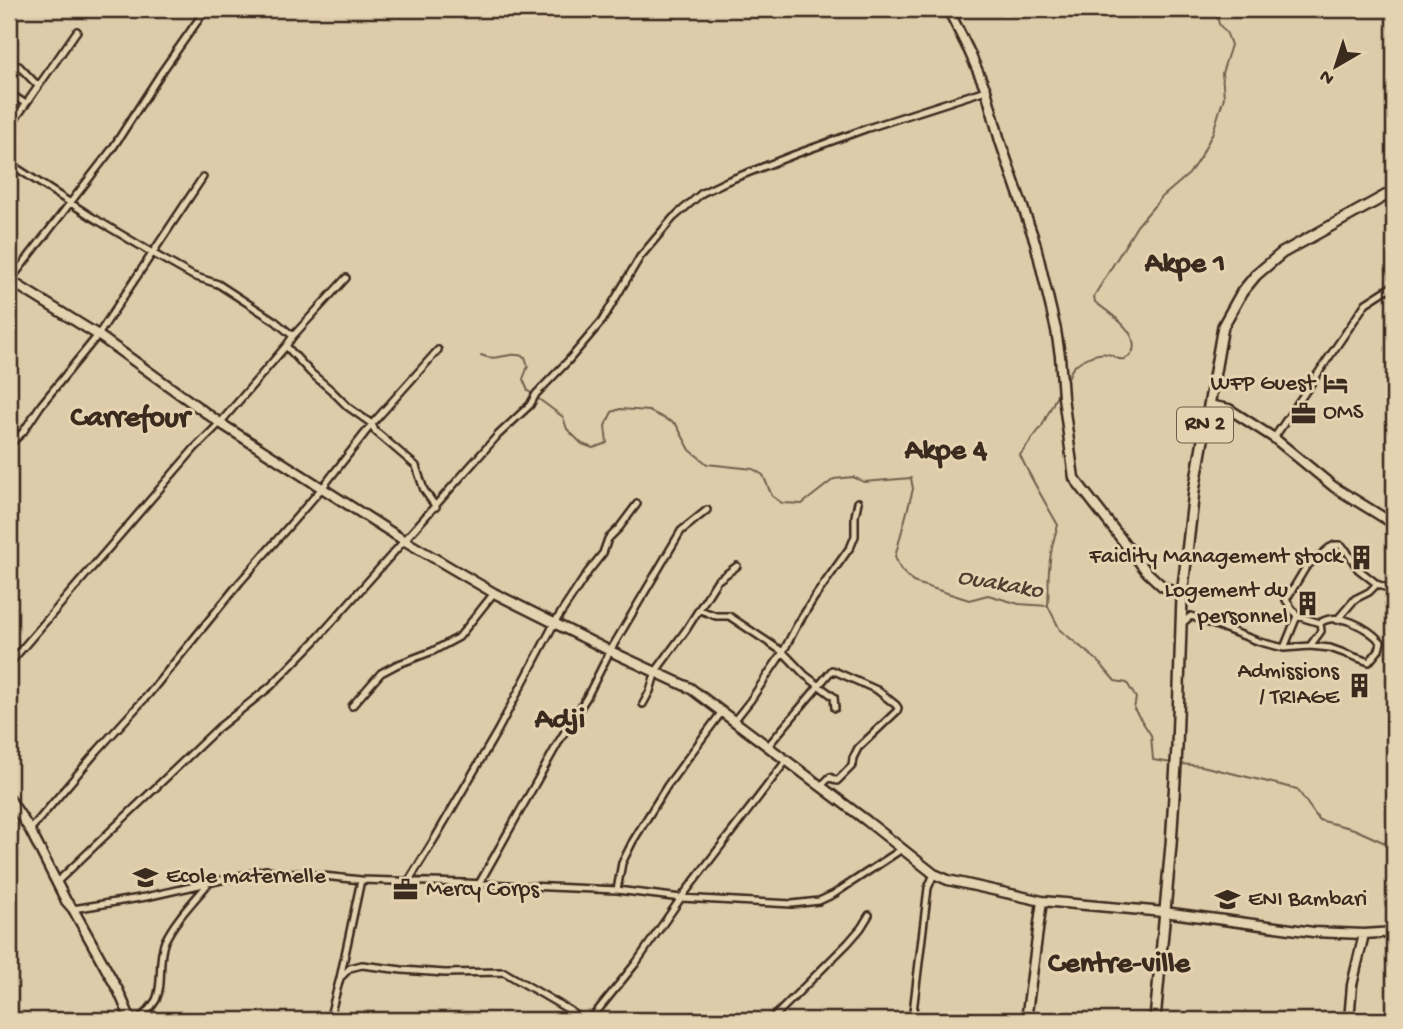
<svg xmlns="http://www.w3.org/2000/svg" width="1403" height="1029" font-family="'Gochi Hand',sans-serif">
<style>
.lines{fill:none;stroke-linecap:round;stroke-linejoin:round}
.stream{stroke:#72614d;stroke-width:2}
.street-casing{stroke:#3b2a1e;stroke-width:10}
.secondary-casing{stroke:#3b2a1e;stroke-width:13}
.primary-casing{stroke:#3b2a1e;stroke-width:14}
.street{stroke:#e5d2b0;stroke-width:5}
.secondary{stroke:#e5d2b0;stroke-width:8}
.primary{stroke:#e5d2b0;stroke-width:9}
.labels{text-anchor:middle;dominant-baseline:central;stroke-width:6;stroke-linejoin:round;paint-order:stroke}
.shield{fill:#e5d2b0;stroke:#6e5c4a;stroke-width:2}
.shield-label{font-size:21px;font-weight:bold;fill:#3b2a1e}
.poi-label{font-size:23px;fill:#3b2a1e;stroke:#e5d2b0;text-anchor:end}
.water-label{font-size:24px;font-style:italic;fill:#524132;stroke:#e5d2b0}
.district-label{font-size:30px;font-weight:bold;fill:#3b2a1e;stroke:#e5d2b0}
</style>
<rect width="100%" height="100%" fill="#decbaa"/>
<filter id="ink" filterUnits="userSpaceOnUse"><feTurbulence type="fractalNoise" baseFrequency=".0143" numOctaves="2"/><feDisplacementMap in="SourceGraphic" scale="14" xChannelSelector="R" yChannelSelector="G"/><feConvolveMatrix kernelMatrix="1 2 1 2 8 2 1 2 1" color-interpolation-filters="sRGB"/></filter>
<g filter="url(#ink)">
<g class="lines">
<path class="stream" d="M 481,355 C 499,363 507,350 525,357 L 528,366 L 523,379 L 528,391 L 563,417 L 567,429 L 582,444 L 593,448 L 607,443 L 605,426 L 612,412 L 620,409 L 649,411 L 676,424 L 690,450 L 707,464 L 753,469 L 763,475 L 772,496 L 782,503 L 802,504 L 834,479 L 853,477 L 864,482 L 911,478 L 913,489 L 895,557 L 901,570 L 913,582 L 969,600 L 988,595 L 1019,604 L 1048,606 L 1060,630 L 1098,661 L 1115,681 L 1127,683 L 1136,698 L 1134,709 L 1151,735 L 1153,760 L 1172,763
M 1068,378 C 1070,374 1070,371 1073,368 C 1080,359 1097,352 1108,354 C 1114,355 1117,361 1124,359 C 1127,358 1130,356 1132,353 C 1142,333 1108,312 1095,302 L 1094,296 L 1137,226 L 1161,198 L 1189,174 L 1202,154 L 1213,132 L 1224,97 L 1222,73 L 1231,45 L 1227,34 L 1219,24 L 1215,9
M 1048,605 C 1049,593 1048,582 1049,570 C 1050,555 1053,540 1058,525 C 1045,502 1031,479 1020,455 L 1042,426 L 1059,391
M 1181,764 L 1202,766 L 1297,789 L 1319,820 L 1354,829 L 1394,847"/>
<defs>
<path id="street" d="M 19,66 L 38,86
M 9,93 L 26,104
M 9,128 L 77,31
M 9,163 L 92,217 L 154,254 L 193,276 L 218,284 L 275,321 L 293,336 L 286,346 L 311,373 L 331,390 L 348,407 L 372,424 L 375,431 L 416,466 L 424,490 L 436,507
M 9,282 L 112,149 L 161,73 L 206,9
M 293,336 L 346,278
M 1274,438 L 1366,303 L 1394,285
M 9,445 L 23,432 L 41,405 L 98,335 L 203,177
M 1377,584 L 1394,591
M 700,610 L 716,616 L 729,616 L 783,652 L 805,675 L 834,697 L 835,708
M 1297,616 L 1320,623 L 1321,631 L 1310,646
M 1181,624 L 1191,616 L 1260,642 L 1284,648 L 1310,646 L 1330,648 L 1369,662 L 1379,650 L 1381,642 C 1368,628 1338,610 1320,623
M 1284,648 L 1297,616 L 1286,600 L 1306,567 L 1329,548 L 1335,545 L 1340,545 L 1346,550 L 1358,569 L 1377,584 L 1369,592 L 1355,599 L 1337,620
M 9,664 L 194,449 L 220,423 L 286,346
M 643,704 L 650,691 L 656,671 L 686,630 L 717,581 L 737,566
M 352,706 L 381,673 L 396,665 L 433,651 L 459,637 L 494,593
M 734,721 L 750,701 L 783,652 L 796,627 L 814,598 L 851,546 L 855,536 L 855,516 L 858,502
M 768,746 L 832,670 L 877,690 L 896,705 L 898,708 L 897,711 L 858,748 L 853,758 L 852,766 L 837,781 L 830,777 L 820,787
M 30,830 L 98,750 L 148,695 L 240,582 L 323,487 L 372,424 L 438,350
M 57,882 L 218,728 L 271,686 L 316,640 L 498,435 L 530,405 L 536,394 L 568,361 L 602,321 L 640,257 L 673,218 L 702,193 L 727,181 L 796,154 L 868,128 L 986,90
M 408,882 L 435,838 L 498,730 L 555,622 L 588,572 L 603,553 L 608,539 L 619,528 L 637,504
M 479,884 L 561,738 L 587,697 L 610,651 L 681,531 L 707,510
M 617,890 L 622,863 L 633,841 L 667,786 L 721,713
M 73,909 L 146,897 L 266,870 L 361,880 L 464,883 L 617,890 L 681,898 L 792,904 L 819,901 L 834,894 L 902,849
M 340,978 L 350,968 L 362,965 L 402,970 L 445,973 L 504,972 L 569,1010 L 582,1020
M 138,1020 C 145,1014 151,1008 156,1000 C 164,983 157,960 165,941 C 175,920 193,902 207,885
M 329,1020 L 340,978 L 361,880
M 590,1020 L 636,963 L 681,898 L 786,761
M 773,1020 L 773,1018 L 848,943 L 861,928 L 869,915
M 912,1020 L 928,888 L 934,874"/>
<path id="secondary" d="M 948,9 L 969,51 L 986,90 L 1000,141 L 1035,242 L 1056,330 L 1060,356 L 1063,397 L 1074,478 L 1147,572 L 1162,586 L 1182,596
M 9,280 L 98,335 L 220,423 L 405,541 L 494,593 L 610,651 L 690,688 L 867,821 L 934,874 L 948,880 L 1042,901 L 1164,912 L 1313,932 L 1364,934 L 1394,932
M 1209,405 L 1229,409 L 1274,438 L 1334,487 L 1394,524
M 9,798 L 30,830 L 66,901 L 73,909 L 119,992 L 131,1020
M 1026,1020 L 1042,901
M 1349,1020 L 1352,985 L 1364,934"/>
<path id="primary" d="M 1155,1020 L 1171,845 L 1177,747 L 1182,596 L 1194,491 L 1223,326 L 1242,292 L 1256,275 L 1282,253 L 1394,191"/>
</defs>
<use href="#street" class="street-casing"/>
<use href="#secondary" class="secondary-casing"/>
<use href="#primary" class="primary-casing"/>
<use href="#street" class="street"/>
<use href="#secondary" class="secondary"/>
<use href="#primary" class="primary"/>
</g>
</g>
<defs>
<symbol id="hotel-bare" viewBox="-9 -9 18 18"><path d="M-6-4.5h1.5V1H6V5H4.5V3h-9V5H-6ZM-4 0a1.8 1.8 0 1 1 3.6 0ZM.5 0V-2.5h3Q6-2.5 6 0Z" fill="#3b2a1e" stroke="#e5d2b0" stroke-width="2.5" paint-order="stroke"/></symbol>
<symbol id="office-bare" viewBox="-9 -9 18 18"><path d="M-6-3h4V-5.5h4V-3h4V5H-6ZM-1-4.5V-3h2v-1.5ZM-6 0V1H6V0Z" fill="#3b2a1e" stroke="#e5d2b0" stroke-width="2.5" paint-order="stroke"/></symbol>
<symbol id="building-bare" viewBox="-9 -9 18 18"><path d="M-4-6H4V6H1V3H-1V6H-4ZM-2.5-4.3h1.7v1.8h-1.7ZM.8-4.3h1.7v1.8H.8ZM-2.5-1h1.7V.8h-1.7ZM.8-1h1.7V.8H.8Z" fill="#3b2a1e" stroke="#e5d2b0" stroke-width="2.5" paint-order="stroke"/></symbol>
<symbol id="school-bare" viewBox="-9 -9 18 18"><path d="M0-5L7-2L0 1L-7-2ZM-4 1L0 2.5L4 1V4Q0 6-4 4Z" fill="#3b2a1e" stroke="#e5d2b0" stroke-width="2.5" paint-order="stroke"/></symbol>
</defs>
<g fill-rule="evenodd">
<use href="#hotel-bare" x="1318" y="366" width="35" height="35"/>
<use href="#office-bare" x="1286" y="396" width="35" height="35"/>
<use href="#building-bare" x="1344" y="540" width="35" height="35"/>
<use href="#building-bare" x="1290" y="586" width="35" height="35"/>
<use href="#building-bare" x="1342" y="668" width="35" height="35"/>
<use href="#school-bare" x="128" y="860" width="35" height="35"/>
<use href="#office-bare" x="388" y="872" width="35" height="35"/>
<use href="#school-bare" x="1210" y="882" width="35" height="35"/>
</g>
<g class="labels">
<rect class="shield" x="1177" y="407.5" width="56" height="35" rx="5"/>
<g class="shield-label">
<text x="1205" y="425">RN 2</text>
</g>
<g class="poi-label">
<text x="1315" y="384">WFP Guest</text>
<text x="1323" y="413" text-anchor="start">OMS</text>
<text x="1342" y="557">Faiclity Management stock</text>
<text x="1288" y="591">Logement du<tspan x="1288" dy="26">personnel</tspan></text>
<text x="1339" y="672">Admissions<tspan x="1339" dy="26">/ TRIAGE</tspan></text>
<text x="166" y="877" text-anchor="start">Ecole maternelle</text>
<text x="426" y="890" text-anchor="start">Mercy Corps</text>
<text x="1248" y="900" text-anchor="start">ENI Bambari</text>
</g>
<g class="water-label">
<text transform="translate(1000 585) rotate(10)">Ouakako</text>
</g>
<g class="district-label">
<text x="1185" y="265">Akpe 1</text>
<text x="130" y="419">Carrefour</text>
<text x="946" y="452">Akpe 4</text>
<text x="560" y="721">Adji</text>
<text x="1119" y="965">Centre-ville</text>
</g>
</g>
<rect width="1403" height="1029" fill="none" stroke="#e5d2b0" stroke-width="35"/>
<rect x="18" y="18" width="1368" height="994" fill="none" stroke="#3b2a1e" stroke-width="2.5" filter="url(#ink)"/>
<g transform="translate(1336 66) rotate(219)" stroke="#e5d2b0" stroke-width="5" paint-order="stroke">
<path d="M0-5L12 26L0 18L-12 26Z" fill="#3b2a1e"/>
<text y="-10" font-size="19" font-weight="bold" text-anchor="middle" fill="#3b2a1e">N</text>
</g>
</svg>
